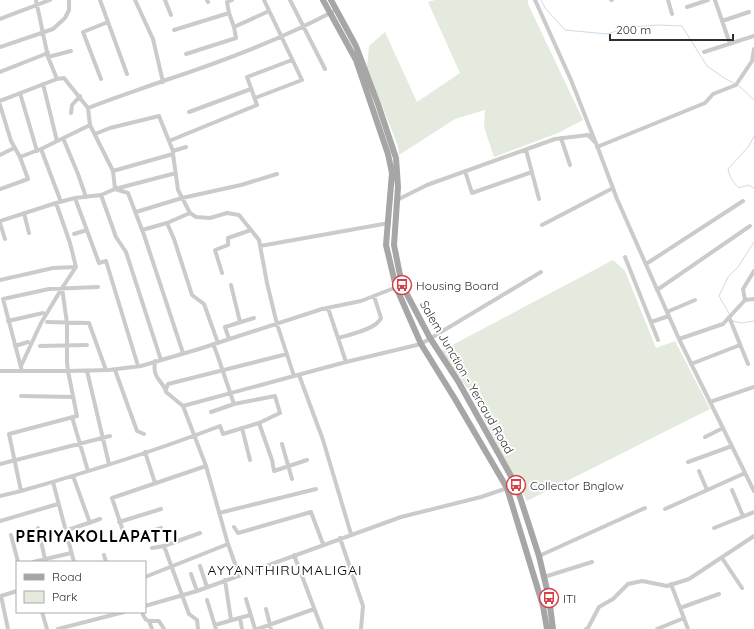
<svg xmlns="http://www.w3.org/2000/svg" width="754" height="629" font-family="Quicksand,sans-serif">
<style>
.green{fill:#e4eadd}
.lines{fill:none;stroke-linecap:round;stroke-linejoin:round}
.stream{stroke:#cbdbe8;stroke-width:1}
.minor{stroke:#cbcbcb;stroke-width:4}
.primary{stroke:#a6a6a6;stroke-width:6}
.labels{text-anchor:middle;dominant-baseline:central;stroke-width:4;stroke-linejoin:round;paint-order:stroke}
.poi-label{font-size:12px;fill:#2e2e2e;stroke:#fff;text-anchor:start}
.street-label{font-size:12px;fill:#2e2e2e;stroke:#fff}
.quarter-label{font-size:14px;letter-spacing:1px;fill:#000;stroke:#fff}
.district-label{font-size:16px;font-weight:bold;letter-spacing:1px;fill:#000;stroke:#fff}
</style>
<rect width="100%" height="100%" fill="#fff"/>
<path class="green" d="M 435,0 L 528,0 L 528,4 L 583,120 L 558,133 L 494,157 L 484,127 L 485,110 L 455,119 L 399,155 L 398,146 L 367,67 L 369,46 L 385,32 L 417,102 L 460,73 L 428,2 Z
M 613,260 L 625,271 L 656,348 L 675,341 L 710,409 L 527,501 L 469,391 L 441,351 Z"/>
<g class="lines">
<path class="stream" d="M 541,0 L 545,8 L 565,30 L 607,34 L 630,27 L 659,25 L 682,26 L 707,66 L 724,78 L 736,84
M 739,86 L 754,100
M 754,136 L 749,146 L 728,169 C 730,178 733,182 739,188 L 748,185 L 754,188
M 730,315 L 719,296 L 728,277 L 738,267 L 754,242
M 732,320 L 733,321 L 741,323 L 754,321"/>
<path class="minor" d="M 100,0 L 108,22 L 83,32 L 101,79
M 135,0 L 153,39 L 163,82
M 165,0 L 171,15
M 207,0 L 208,2
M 290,0 L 325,69
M 535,0 L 571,80 L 595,141
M 611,0 L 612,0
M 668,0 L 672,14
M 715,0 L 730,44
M 687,7 L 708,0
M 229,13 L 227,2 L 232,0
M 0,19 L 50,0
M 722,21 L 749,12
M 108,22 L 127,74
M 174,30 L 229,13 L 234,27 L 269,11
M 0,47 L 53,29 L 65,18 L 69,10 L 69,0
M 704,52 L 754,36
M 186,54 L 236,38 L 234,27
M 48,57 L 71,51
M 0,72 L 48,53
M 57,79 L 64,78 L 88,108 C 113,98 138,90 163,81 C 221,62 278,41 332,12
M 43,84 L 57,141
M 20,93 L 37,151
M 255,98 L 302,80 L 264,0
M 0,101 L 57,79 L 48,57 L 36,0
M 0,105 L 11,141 L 20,157 L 41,149 L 90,125 L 88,108
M 189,112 L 251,89
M 71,113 L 72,105 L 80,96
M 90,125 L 113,171 L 173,154 L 173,151 L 186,147
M 95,134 L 110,128 L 159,116 L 173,151
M 63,138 L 78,174 L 86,197
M 561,138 L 570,165
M 169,141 L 257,105 L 247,77 L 292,60
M 597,147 L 705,103 L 713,94 L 736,85 L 752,61 L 754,49
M 41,149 L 61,202
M 526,150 L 539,199
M 173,154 L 178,190 L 190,213 L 196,217 L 210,218 L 227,213 L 239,215 L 259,240 L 267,283 L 277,324 L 294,376 L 346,362 L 421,344 L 541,272
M 0,155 L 14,148
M 465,171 L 472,193 L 532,172
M 176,173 L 115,189 L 128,193 L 144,235 L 183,353
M 0,189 L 28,179 L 20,157
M 101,195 L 116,237 L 126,252 L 161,360
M 75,198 L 99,263 L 106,261 L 138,366
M 397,200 L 427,185 L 555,139 L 588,135 L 596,143 L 617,199 L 679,339 L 754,491
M 56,203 L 70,243 L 76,267
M 136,212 L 182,198 L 241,185 L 277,174
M 24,213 L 29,233
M 0,221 L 56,203 L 75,198 L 101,195 L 115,189 L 113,171
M 0,223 L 5,239
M 167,223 L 190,213
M 542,225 L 613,188
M 142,230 L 167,223 L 174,239 L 192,295 L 204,304 L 218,343
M 74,234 L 87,230
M 260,246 L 389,223
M 625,257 L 658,340
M 646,264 L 743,201
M 222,273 L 215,250 L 228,245 L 228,238 L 251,230
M 0,280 L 53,268 L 76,267 L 62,288 L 67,323 L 67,362 L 68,371 L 109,370 L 141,366 L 199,349 L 322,309 L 361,301 L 402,285
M 231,285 L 240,322
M 657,290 L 750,226
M 745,300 L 743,289 L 754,271
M 328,308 L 346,362
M 667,312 L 695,300
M 729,317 L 748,364
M 8,321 L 43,313
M 47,322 L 89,323 L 106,370
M 651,322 L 669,316
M 338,338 C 349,335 377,329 381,318 L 374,296
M 229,339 L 225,327 L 254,318
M 679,339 L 723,324 L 745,300 L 754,299
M 213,344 L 217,354 L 234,404
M 15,346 L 28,342
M 40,346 L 87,345
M 155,361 C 155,364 154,369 155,372 C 156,379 165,385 166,392 L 183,406
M 691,364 L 740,345
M 21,366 L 41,323 L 62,288
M 115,370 L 137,431 L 144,434
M 0,371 L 68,371 L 77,416 L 9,434 L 21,491 L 0,496
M 22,371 L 3,299 L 49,289 L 98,287
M 87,371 L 109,464
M 299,375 L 323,440 L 351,534
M 166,389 L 168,384 L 287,354
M 21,396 L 73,397
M 710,402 L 754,387
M 211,412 L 234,404 L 275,396 L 280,413 L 259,423 L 272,460 L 274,471 L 307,460
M 72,417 L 88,471
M 242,428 L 250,460
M 705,437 L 723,428
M 282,444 L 292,479
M 145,452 L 155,483
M 688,462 L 732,446
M 0,464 L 110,436
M 699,471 L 707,490
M 73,476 L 90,523
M 53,482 L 74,562
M 732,490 L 743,516
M 21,491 C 88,472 155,451 220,426 L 223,434 L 259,423
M 665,509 L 745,473
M 219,513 L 316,489
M 0,521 L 58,504
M 119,522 L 161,509
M 234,527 L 238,533 L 311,512 L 323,544
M 38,528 L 45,559
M 161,528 L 126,540 L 112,498 L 206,466
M 714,528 L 754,512
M 65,531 L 100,519
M 11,535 L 18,562
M 340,538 L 363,606 L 361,629
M 228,544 L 239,575
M 164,546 L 189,614 L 197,620 L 198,629
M 152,548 L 164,546 L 200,533
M 104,555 L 106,562
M 294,555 L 322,629
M 539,556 L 645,508
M 722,558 L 742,588
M 33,562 L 71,553
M 200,566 L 207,587
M 191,574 L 197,591
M 145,577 L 228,544 L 206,466 L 183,406 L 294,376
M 544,577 L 592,562
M 225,580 L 231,620
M 671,584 L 688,629
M 246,599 L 255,629
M 207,600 L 216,629
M 145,606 L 197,591 L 401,517 L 481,497 L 516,485
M 680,608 L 719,594
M 266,609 L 271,629
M 42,612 L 47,629
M 142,612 C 146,623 148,621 159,621 L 164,629
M 240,618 L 242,629
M 149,621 L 152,629
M 215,625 L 250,615
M 8,629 L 1,596 L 17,591
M 58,629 L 124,612
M 258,629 L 314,609
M 586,629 L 588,628 L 599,607 L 613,599 L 628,584 L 642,581 L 667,586 L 689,579 L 754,536
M 657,629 L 684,618"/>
<path class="primary" d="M 323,0 L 356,60 L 388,154 L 392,173 L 386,245 L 396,287 L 421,344 L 455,399 L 507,488 L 543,606 L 547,629
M 331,0 L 356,46 L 378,104 L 396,158 L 398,187 L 394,245 L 402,285 L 430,338 L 458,381 L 516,485 L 539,556 L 549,598 L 553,629"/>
</g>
<defs>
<symbol id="bus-ring" viewBox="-11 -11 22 22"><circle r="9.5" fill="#fff" stroke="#d34246" stroke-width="1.5"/><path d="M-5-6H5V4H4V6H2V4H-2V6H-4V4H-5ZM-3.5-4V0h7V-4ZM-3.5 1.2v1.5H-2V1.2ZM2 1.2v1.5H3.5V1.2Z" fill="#d34246"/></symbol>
</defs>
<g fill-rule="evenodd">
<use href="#bus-ring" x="391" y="274" width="22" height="22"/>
<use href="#bus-ring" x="505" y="474" width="22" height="22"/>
<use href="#bus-ring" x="538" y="587" width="22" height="22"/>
</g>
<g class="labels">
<g class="poi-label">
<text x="416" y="285">Housing Board</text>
<text x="530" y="485">Collector Bnglow</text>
<text x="563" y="598">ITI</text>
</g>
<g class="street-label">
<text transform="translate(467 377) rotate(60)">Salem Junction - Yercaud Road</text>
</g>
<g class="quarter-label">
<text x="285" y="570">AYYANTHIRUMALIGAI</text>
</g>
<g class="district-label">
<text x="97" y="536">PERIYAKOLLAPATTI</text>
</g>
</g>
<rect x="16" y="561" width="130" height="52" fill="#ffffff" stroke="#ababab"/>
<rect x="24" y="574" width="20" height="6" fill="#a6a6a6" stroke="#ababab"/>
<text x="52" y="581" font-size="12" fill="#2e2e2e">Road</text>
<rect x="24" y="591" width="20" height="12" fill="#e4eadd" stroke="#ababab"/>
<text x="52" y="601" font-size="12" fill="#2e2e2e">Park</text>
<path d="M610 34v6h123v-6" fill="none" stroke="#2e2e2e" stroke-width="2"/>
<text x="616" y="34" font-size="12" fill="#2e2e2e" stroke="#ffffff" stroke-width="3" paint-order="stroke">200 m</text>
</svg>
